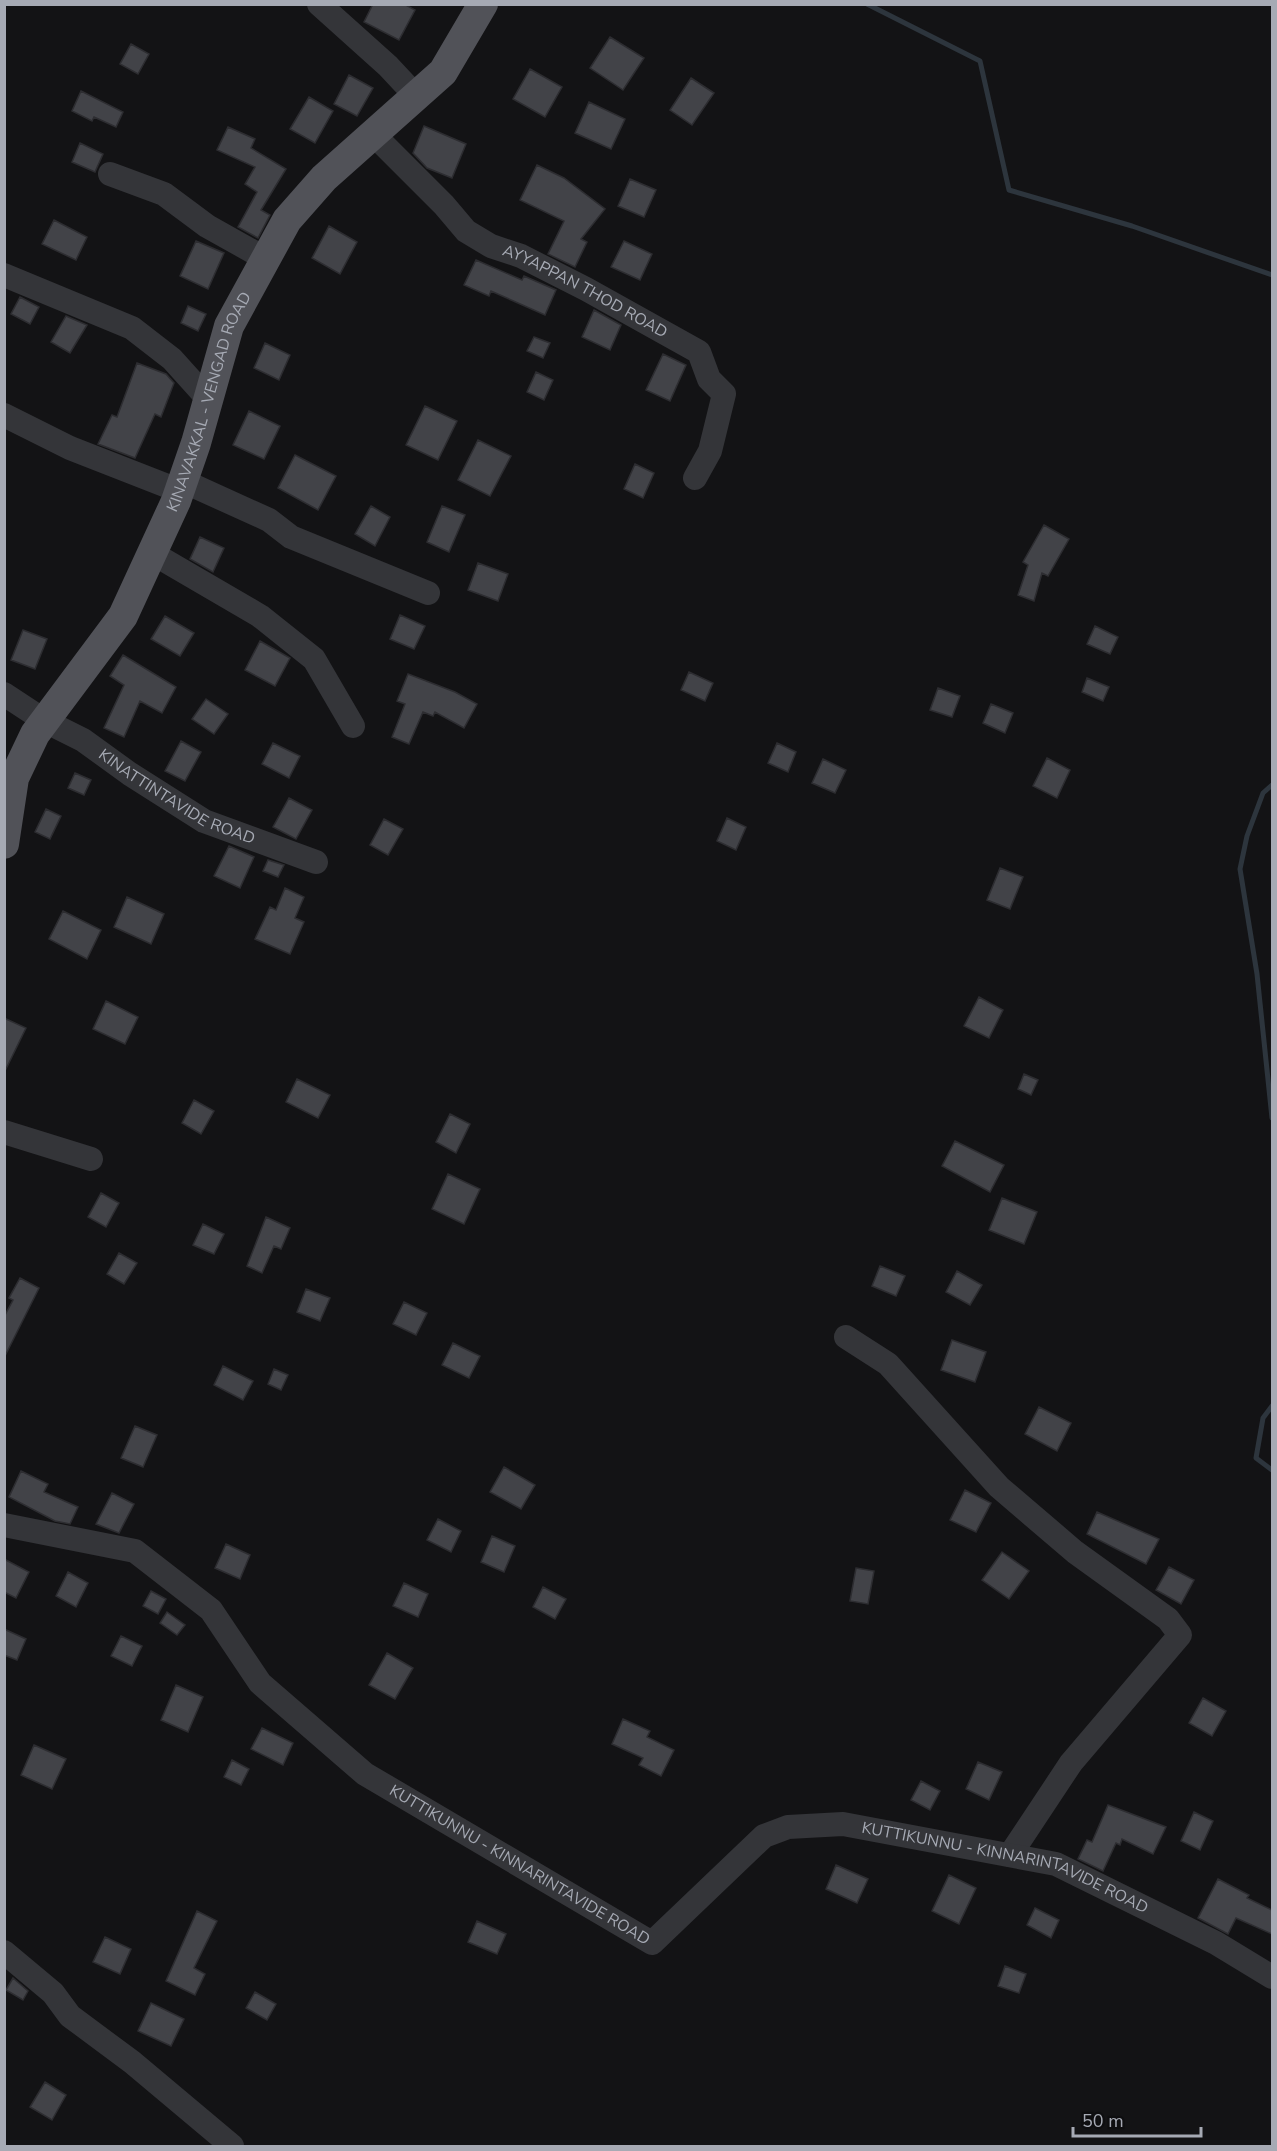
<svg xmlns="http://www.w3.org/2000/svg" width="1277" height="2151" font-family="'Nunito Sans',sans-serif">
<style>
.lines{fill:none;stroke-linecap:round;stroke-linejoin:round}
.stream{stroke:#2d353d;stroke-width:5}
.building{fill:#424348;stroke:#2d2d31;stroke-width:1.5}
.minor{stroke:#343539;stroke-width:24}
.major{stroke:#515258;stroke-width:30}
.labels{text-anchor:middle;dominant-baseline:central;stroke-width:5;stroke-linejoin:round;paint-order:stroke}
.street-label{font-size:16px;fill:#a6aab4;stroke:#0e0e10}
</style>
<rect width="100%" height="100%" fill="#131315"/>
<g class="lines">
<path class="stream" d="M 867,4 L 980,61 L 1009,190 L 1132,226 L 1272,275
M 1272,785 L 1263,793 L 1247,836 L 1240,869 L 1257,974 L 1272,1118
M 1272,1406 L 1263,1418 L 1256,1458 L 1272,1470"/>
</g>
<path class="building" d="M 373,4 L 404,4 L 415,10 L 399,40 L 364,22 Z
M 610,37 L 644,58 L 623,90 L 590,68 Z
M 131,44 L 149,54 L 138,74 L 120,64 Z
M 530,69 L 562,87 L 545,117 L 513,99 Z
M 349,75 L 373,88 L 357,116 L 334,104 Z
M 691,78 L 714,93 L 692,125 L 670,110 Z
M 81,91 L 123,112 L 116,127 L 94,117 L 92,121 L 72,111 Z
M 309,97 L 333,111 L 315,143 L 290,129 Z
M 589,102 L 625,119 L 611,149 L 575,133 Z
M 424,126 L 466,144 L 452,178 L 427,168 L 413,153 Z
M 228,127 L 255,139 L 251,148 L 286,169 L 261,210 L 270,215 L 258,238 L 238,227 L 257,192 L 245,184 L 255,167 L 217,150 Z
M 80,143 L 103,154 L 95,172 L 72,162 Z
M 537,165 L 564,178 L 605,209 L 581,239 L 587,242 L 575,267 L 548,254 L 564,221 L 520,200 Z
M 630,179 L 656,190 L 644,217 L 618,206 Z
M 54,220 L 87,237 L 76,260 L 42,244 Z
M 329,226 L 357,242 L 340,274 L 312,258 Z
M 196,241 L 224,253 L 208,289 L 180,276 Z
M 624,241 L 652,254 L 640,280 L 611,267 Z
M 476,260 L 522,280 L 524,276 L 556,290 L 545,315 L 491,291 L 489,296 L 464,285 Z
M 20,297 L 39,307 L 30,324 L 11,314 Z
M 188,306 L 206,314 L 198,331 L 181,323 Z
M 594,310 L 621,325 L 610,350 L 582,337 Z
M 66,316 L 87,325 L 70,353 L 51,342 Z
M 534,337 L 550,343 L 543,358 L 527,351 Z
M 265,343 L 290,355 L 279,380 L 254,368 Z
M 663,354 L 686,365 L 670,401 L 646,390 Z
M 137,363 L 166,374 L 174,383 L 161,417 L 155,414 L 135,458 L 98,444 L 112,415 L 117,417 Z
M 536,372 L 553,380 L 544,400 L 527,392 Z
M 425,406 L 457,421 L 438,460 L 406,445 Z
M 249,411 L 280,426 L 264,459 L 233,445 Z
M 478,440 L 511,456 L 490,496 L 458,480 Z
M 295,455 L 336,476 L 318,510 L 278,488 Z
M 635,464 L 654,473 L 643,498 L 624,489 Z
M 371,506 L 390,517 L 375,546 L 355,534 Z
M 442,506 L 465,515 L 449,552 L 427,542 Z
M 1044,525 L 1069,539 L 1048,576 L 1042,573 L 1034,601 L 1018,595 L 1028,565 L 1023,562 Z
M 200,537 L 224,548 L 213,572 L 190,559 Z
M 478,563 L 508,574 L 498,601 L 468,590 Z
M 400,615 L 425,626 L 414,649 L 390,639 Z
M 165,616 L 194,633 L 180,656 L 151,639 Z
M 1095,626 L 1118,637 L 1110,654 L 1087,644 Z
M 23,630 L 47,639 L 35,669 L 11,660 Z
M 260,641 L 290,658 L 275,686 L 245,670 Z
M 123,655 L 176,687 L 162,713 L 140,701 L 124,737 L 104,728 L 124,685 L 110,676 Z
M 689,672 L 713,683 L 705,701 L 681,690 Z
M 408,674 L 455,692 L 477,704 L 464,728 L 435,712 L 433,716 L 423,712 L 409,744 L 392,737 L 405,704 L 397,701 Z
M 1087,678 L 1109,687 L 1103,701 L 1082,692 Z
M 938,688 L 960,696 L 952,717 L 930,710 Z
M 206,699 L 228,714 L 214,734 L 192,719 Z
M 991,704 L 1013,713 L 1005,733 L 983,723 Z
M 181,741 L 201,752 L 185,781 L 165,771 Z
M 273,743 L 300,756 L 289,778 L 262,764 Z
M 777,743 L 796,752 L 788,772 L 768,763 Z
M 1047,758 L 1070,770 L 1057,798 L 1033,786 Z
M 823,759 L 846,770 L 835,793 L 812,783 Z
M 75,773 L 91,780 L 84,795 L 68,788 Z
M 289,798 L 312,810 L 296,839 L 273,827 Z
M 46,809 L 61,816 L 50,839 L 35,832 Z
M 727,818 L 746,827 L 736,850 L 717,841 Z
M 384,819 L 403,829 L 388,855 L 370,845 Z
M 229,846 L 254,857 L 240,888 L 214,876 Z
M 268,860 L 284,865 L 278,877 L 263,871 Z
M 1000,868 L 1023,877 L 1010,909 L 987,900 Z
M 285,888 L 304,897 L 295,918 L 304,922 L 290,954 L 255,939 L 270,907 L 276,910 Z
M 127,897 L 164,914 L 151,944 L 114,927 Z
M 63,911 L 101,930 L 87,959 L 49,939 Z
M 979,997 L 1003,1010 L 989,1038 L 964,1026 Z
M 106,1001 L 138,1017 L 125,1044 L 93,1029 Z
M 4,1018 L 26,1028 L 4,1073 Z
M 1024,1074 L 1038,1080 L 1031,1095 L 1018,1089 Z
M 297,1079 L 330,1095 L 318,1118 L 286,1102 Z
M 194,1100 L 214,1111 L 201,1134 L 182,1123 Z
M 450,1114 L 470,1124 L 456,1153 L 436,1142 Z
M 955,1141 L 1004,1165 L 990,1192 L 942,1166 Z
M 448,1174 L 480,1189 L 464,1224 L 432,1209 Z
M 101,1193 L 119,1203 L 106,1227 L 88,1217 Z
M 1002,1198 L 1037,1212 L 1024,1244 L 989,1230 Z
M 266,1217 L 290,1228 L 281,1249 L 274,1246 L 262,1273 L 247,1266 Z
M 203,1224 L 224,1234 L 214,1254 L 193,1245 Z
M 119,1253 L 137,1263 L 124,1284 L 107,1274 Z
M 880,1266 L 905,1276 L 896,1296 L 872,1286 Z
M 957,1271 L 982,1285 L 970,1305 L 946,1292 Z
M 20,1278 L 39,1288 L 4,1358 L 4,1317 L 13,1300 L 9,1298 Z
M 306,1289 L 330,1298 L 320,1321 L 297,1312 Z
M 404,1302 L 427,1313 L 416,1335 L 393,1324 Z
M 952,1340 L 986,1352 L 975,1382 L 941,1370 Z
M 453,1343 L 480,1356 L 469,1378 L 442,1365 Z
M 223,1366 L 253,1381 L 243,1400 L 214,1385 Z
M 274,1369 L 288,1375 L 281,1390 L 268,1384 Z
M 1039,1407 L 1071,1423 L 1057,1451 L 1025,1434 Z
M 135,1426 L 157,1435 L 143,1467 L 121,1458 Z
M 504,1467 L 535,1485 L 521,1509 L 490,1492 Z
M 21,1471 L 48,1484 L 44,1492 L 78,1507 L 70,1524 L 55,1521 L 9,1497 Z
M 965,1490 L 991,1503 L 976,1532 L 950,1520 Z
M 112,1493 L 134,1504 L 119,1533 L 96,1524 Z
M 1097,1512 L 1159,1539 L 1146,1564 L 1087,1534 Z
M 438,1519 L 461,1531 L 451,1552 L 427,1540 Z
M 492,1536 L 515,1546 L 504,1572 L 481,1562 Z
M 226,1544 L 250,1555 L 240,1579 L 215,1568 Z
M 1002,1552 L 1029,1571 L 1009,1599 L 982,1580 Z
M 4,1559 L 29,1572 L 16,1598 L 4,1592 Z
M 1169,1567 L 1194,1580 L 1181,1604 L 1156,1590 Z
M 856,1568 L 874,1571 L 868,1604 L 850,1601 Z
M 68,1572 L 88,1583 L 76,1607 L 56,1596 Z
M 404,1583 L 428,1594 L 418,1617 L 393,1606 Z
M 543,1587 L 566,1599 L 555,1619 L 533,1607 Z
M 151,1591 L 166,1599 L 158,1614 L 143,1606 Z
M 167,1612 L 185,1625 L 177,1635 L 160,1623 Z
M 4,1629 L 26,1639 L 17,1660 L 4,1655 Z
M 121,1636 L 142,1646 L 132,1666 L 111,1656 Z
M 387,1653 L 413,1668 L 395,1699 L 369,1685 Z
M 176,1685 L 203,1697 L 188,1732 L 161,1720 Z
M 1203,1698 L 1226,1711 L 1212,1736 L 1189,1723 Z
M 623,1719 L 650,1731 L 647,1737 L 674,1750 L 661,1776 L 639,1765 L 643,1758 L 612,1744 Z
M 262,1728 L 293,1743 L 283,1765 L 251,1749 Z
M 34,1745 L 66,1759 L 52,1789 L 21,1775 Z
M 232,1760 L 249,1769 L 241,1785 L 224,1777 Z
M 978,1762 L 1002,1772 L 989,1800 L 966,1789 Z
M 921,1781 L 940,1791 L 930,1810 L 911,1800 Z
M 1108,1805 L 1166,1827 L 1153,1854 L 1122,1839 L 1120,1845 L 1116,1843 L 1103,1871 L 1078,1859 L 1087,1840 L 1092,1842 Z
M 1194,1812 L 1213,1821 L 1200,1850 L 1181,1841 Z
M 836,1865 L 868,1879 L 857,1903 L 826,1889 Z
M 949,1875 L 976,1888 L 959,1924 L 932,1911 Z
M 1218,1879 L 1249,1895 L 1247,1898 L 1272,1910 L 1272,1934 L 1236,1918 L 1228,1934 L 1198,1918 Z
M 1035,1908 L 1059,1920 L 1051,1938 L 1027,1925 Z
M 197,1911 L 217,1921 L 194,1968 L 205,1974 L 195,1995 L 166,1981 Z
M 477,1921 L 506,1934 L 497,1954 L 468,1942 Z
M 105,1937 L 131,1949 L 120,1974 L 93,1962 Z
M 1005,1966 L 1026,1974 L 1019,1993 L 998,1986 Z
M 13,1978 L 28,1991 L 23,2000 L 6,1990 Z
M 255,1992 L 276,2004 L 267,2020 L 246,2008 Z
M 151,2003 L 184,2019 L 171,2046 L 138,2031 Z
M 45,2082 L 66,2095 L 52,2120 L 30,2107 Z"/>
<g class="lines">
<g class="minor">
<path d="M 319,4 L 388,66 L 416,96"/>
<path id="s1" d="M 373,134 L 444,205 L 466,231 L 491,246 L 521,256 L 586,289 L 699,352 L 709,379 L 724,394 L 710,451 L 695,478"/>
<path d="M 110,174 L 164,194 L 207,226 L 266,259"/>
<path d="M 4,275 L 132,328 L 172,359 L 208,399"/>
<path d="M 4,415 L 70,448 L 180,491"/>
<path d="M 183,481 L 269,520 L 291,537 L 428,593"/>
<path d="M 152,553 L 260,616 L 314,659 L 353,726"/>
<path id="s2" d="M 4,694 L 45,721 L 83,740 L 130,774 L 204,821 L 316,862"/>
<path d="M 4,1132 L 91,1159"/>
<path d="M 846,1337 L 888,1364 L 999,1487 L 1075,1552 L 1168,1619 L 1180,1635 L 1071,1763 L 1010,1855"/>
<path id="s3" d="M 4,1525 L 135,1551 L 211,1610 L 260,1683 L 365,1774 L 652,1943 L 764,1836 L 788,1827 L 843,1824 L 1056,1864 L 1216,1943 L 1272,1977"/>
<path d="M 4,1952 L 53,1993 L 70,2016 L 132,2062 L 232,2146"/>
</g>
<path class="major" id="s4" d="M 4,844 L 14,778 L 35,734 L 123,616 L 176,501 L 196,443 L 229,326 L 287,220 L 324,178 L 443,72 L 483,4"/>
</g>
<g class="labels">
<g class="street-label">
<text stroke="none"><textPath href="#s1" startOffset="268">AYYAPPAN THOD ROAD</textPath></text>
<text stroke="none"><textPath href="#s4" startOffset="494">KINAVAKKAL - VENGAD ROAD</textPath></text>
<text stroke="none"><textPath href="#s2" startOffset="202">KINATTINTAVIDE ROAD</textPath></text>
<text stroke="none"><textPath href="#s3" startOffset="636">KUTTIKUNNU - KINNARINTAVIDE ROAD</textPath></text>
<text stroke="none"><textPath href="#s3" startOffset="1194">KUTTIKUNNU - KINNARINTAVIDE ROAD</textPath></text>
</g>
</g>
<rect width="1277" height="2151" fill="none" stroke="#a6aab4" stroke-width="12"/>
<path d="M1073 2127v9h128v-9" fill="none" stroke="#a6aab4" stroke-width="3"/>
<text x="1082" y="2127" font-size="18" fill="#a6aab4" stroke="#0e0e10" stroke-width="4.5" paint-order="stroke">50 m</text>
</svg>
